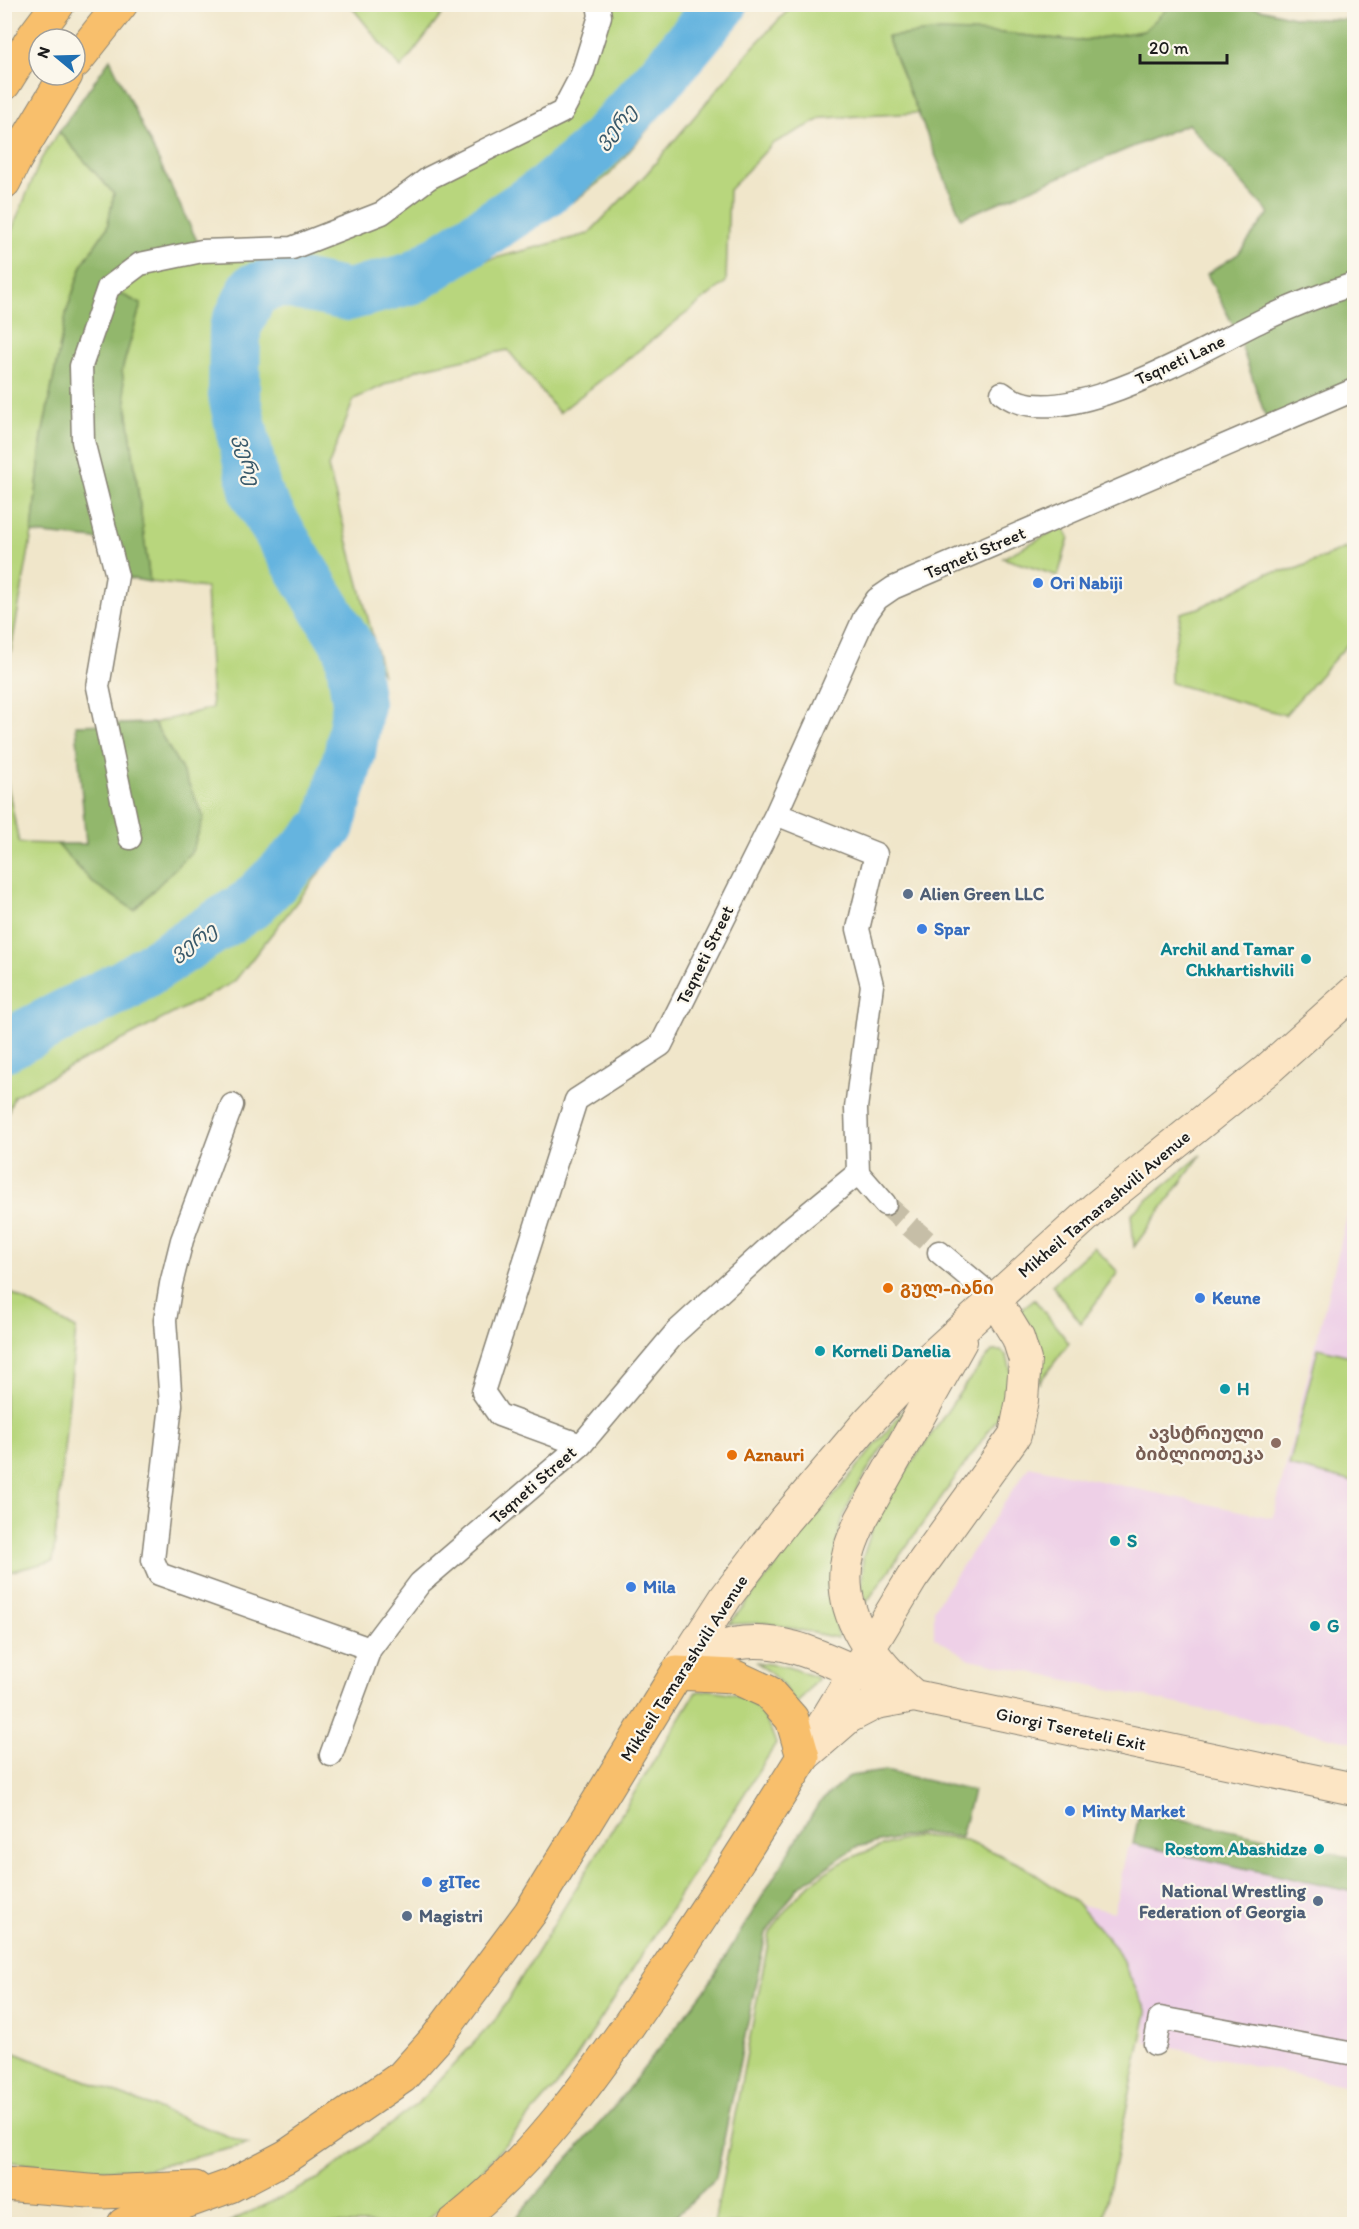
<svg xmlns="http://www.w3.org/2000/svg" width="1359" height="2229" font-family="Itim,'Noto Sans Georgian',sans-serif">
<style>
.built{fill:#eed0e7}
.green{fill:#b8d67d;stroke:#6a794c;stroke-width:1.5}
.forest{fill:#92b76c;stroke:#576a44;stroke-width:1.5}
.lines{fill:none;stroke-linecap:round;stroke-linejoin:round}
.river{stroke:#65b4df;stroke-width:52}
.street-tunnel{stroke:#c6bea7;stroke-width:22;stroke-dasharray:22 11;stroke-linecap:butt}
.street-casing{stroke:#868173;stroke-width:25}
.secondary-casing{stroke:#868173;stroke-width:34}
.primary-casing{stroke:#868173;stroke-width:35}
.street{stroke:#fff;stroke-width:22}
.secondary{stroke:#fce5c4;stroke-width:32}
.primary{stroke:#f8bf6c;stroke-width:33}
.shop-dot{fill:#3f7fe0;stroke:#fbf7ec;stroke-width:2}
.service-dot{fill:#5c6f8a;stroke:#fbf7ec;stroke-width:2}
.culture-dot{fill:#0f9aa8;stroke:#fbf7ec;stroke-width:2}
.food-dot{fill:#e8710a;stroke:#fbf7ec;stroke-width:2}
.education-dot{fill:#8d6e63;stroke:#fbf7ec;stroke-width:2}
.labels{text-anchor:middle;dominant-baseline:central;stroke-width:4.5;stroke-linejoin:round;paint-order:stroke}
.street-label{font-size:18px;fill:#1c1c1c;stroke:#fbf7ec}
.shop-label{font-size:18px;font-weight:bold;fill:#366cbe;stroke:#fbf7ec;text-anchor:start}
.service-label{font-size:18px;font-weight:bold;fill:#4e5e75;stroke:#fbf7ec;text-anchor:start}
.culture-label{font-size:18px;font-weight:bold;fill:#0d838f;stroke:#fbf7ec;text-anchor:start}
.food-label{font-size:18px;font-weight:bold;fill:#c56008;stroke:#fbf7ec;text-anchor:start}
.education-label{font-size:18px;font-weight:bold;fill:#785e54;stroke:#fbf7ec;text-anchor:end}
.water-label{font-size:20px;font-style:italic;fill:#39596a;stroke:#fbf7ec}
</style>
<rect width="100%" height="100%" fill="#fbf7ec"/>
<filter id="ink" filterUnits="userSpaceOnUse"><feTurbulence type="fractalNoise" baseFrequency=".0167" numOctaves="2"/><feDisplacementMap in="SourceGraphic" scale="12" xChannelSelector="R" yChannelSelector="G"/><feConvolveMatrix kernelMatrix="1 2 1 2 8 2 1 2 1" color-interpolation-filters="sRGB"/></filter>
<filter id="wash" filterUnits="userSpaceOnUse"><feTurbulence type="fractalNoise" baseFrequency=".008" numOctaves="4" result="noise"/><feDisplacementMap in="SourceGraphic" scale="24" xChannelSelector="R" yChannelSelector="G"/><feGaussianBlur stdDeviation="1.35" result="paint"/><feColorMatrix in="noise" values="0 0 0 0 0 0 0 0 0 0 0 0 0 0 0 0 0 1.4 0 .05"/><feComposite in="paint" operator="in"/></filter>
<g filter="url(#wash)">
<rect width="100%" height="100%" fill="#f0e6ca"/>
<path class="built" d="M 1354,1188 L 1354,1742 L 970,1659 L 934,1637 L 934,1608 L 1029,1466 L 1273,1518 Z
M 1133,1844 L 1354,1892 L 1354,2087 L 1145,2042 L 1147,2011 L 1116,1948 L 1078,1904 L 1114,1912 L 1127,1849 Z"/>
<path class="green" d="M 350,5 L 449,5 L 401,68 Z
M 598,5 L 746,5 L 739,21 L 610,174 L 574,201 L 534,218 L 457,231 L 394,266 L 351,280 L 281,266 L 248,275 L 225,323 L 221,398 L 240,505 L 324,643 L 340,710 L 313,827 L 240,892 L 5,1028 L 4,766 L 19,843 L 57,844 L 93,883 L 181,768 L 154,723 L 212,708 L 206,588 L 150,582 L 122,370 L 141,304 L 108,288 L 140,264 L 292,248 L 562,112 Z
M 793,5 L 1172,5 L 1144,31 L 1078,41 L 1001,33 L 887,37 L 918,113 L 823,118 L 772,144 L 729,190 L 726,282 L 559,413 L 508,350 L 419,369 L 354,399 L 328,467 L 383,675 L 279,489 L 258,411 L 250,335 L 276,295 L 357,309 L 401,298 L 441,275 L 480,262 L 588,234 L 647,173 L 753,47 Z
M 59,132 L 114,194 L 107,228 L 83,263 L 67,310 L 42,436 L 32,533 L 5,684 L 5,247 L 41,159 Z
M 1063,526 L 1069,537 L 1058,576 L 1003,558 Z
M 1346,548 L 1354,556 L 1354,637 L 1285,715 L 1171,683 L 1171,666 L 1181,613 L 1199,608 L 1268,573 L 1296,569 Z
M 324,867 L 234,982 L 14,1096 L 5,1121 L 5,1062 L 247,926 Z
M 1201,1155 L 1134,1247 L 1131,1214 Z
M 1094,1247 L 1118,1272 L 1081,1323 L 1052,1285 Z
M 4,1289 L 76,1329 L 53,1561 L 5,1573 Z
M 1034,1299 L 1069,1343 L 1039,1383 C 1042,1353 1039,1335 1020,1311 Z
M 1318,1348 L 1354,1357 L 1354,1482 L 1289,1466 Z
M 992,1351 L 1001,1351 L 1007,1356 L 1011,1372 L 1000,1415 L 866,1603 L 862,1586 L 863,1557 L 877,1514 L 965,1385 Z
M 939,1367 C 912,1407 848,1487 839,1532 C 832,1566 835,1604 838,1638 L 766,1623 L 729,1624 Z
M 756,1662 L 788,1667 L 818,1678 L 795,1706 C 786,1686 774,1675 756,1662 Z
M 708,1690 C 749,1693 763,1705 776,1744 L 564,2077 L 478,2175 L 422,2224 L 225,2224 L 317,2180 L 417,2104 L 496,2019 L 696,1692 Z
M 918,1836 L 960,1839 L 994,1852 L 1025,1867 L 1078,1904 L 1116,1948 L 1147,2012 L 1102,2224 L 714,2224 L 770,1933 C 807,1872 851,1852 918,1836 Z
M 5,2049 L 248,2144 L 148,2169 L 69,2170 L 5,2161 Z"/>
<path class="forest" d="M 1172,4 L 1243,5 L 1298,18 L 1354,20 L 1354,390 L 1269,427 L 1237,333 L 1207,274 L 1238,254 L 1269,213 L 1188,124 L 961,218 L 887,37 L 940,31 L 1001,33 L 1078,41 L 1144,31 Z
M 110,59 L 202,251 L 109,288 L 141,304 L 122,370 L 150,582 L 117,576 L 107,540 L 32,533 L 42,436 L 67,310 L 83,263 L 107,228 L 114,194 L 59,132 Z
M 154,723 L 181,768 L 204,817 L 192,851 L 134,910 L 93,883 L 57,844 L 86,844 L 76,725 Z
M 885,1771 L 973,1791 L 961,1837 L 922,1833 L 856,1847 L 797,1888 L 766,1933 L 716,2178 L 668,2224 L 518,2224 L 514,2220 L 613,2108 L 707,1987 L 819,1803 L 850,1776 Z
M 1140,1810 L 1354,1858 L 1354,1892 L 1133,1844 Z"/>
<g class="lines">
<path class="river" d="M 4,1046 L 126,984 L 251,904 L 329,826 L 350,752 L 358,704 L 350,649 L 256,494 L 234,396 L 235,328 L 254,289 L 281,281 L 348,295 L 413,278 L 547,190 L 593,151 L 662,76 L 722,4"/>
</g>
</g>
<g filter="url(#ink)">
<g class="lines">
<path class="street-tunnel" d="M 885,1204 L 939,1252"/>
<defs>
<path id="street" d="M 1002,393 C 1059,439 1208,345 1265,319 C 1294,305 1323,294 1354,284
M 776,814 L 876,854 L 858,929 L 872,985 L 856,1108 L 858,1173 L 885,1204
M 130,838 L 98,687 L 117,576 L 83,441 L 81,366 L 108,288 L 140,264 L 202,251 L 292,248 L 382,213 L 429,178 L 562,112 L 582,74 L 600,16 L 598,4
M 232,1105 L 182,1240 L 171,1284 L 165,1320 L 171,1405 L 153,1560 L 159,1574 L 370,1649
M 939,1252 L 993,1297
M 581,1445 L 499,1415 L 483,1392 L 576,1100 L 661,1045 L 776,814 L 865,616 L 877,599 L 893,588 L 1354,390
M 331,1755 L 370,1649 L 420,1583 L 581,1445 L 676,1332 L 787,1231 L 858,1173
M 1155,2044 L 1160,2018 L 1354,2054"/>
<path id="secondary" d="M 680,1672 C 696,1663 715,1648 733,1644 C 784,1634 829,1661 874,1680
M 677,1673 L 726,1597 L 784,1521 L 867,1423 L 919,1368 L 1095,1208 L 1267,1070 L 1354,992
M 914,1696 C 872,1660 833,1610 849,1551 C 852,1540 857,1530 861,1520 L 961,1341
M 818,1733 L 912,1578 L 1015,1435 L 1022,1400 L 1025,1360 L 1018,1338 L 993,1297
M 803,1757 L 849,1717 L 876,1703 L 914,1696 L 1354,1789"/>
<path id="primary" d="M 75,62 L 121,4
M 4,84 L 34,36 L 58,4
M 4,182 L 15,160 L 66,75
M 4,2184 L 102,2192 L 195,2188
M 124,2224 L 230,2186 L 287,2156 L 402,2077 L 436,2039 L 530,1913 L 677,1673 L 733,1676 L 768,1692 L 792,1719 L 803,1757 C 756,1833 708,1908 658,1982 C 599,2070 537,2158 453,2224"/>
</defs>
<use href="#street" class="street-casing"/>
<use href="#secondary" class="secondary-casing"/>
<use href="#primary" class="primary-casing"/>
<use href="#street" class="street"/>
<use href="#secondary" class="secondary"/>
<use href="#primary" class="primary"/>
</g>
</g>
<g class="shop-dot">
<circle cx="1038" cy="583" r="6"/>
<circle cx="922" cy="929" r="6"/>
<circle cx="1200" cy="1298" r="6"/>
<circle cx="631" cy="1587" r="6"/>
<circle cx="1070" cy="1811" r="6"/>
<circle cx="427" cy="1882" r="6"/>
</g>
<g class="service-dot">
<circle cx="908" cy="894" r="6"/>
<circle cx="1318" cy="1901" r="6"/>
<circle cx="407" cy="1916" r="6"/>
</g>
<g class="culture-dot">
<circle cx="1306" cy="959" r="6"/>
<circle cx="820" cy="1351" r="6"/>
<circle cx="1225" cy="1389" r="6"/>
<circle cx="1115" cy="1541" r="6"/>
<circle cx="1315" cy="1626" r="6"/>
<circle cx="1319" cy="1849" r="6"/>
</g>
<g class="food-dot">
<circle cx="888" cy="1288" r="6"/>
<circle cx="732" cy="1455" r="6"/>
</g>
<circle class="education-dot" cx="1276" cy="1443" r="6"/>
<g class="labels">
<g class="street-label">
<text transform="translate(1180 360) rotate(-25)">Tsqneti Lane</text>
<text transform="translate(975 553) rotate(-23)">Tsqneti Street</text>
<text transform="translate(705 955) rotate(-64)">Tsqneti Street</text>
<text transform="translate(1104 1204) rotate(-40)">Mikheil Tamarashvili Avenue</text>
<text transform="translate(533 1485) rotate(-41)">Tsqneti Street</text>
<text transform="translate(684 1668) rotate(-57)">Mikheil Tamarashvili Avenue</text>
<text transform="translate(1071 1729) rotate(12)">Giorgi Tsereteli Exit</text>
</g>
<g class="shop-label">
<text x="1050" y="583">Ori Nabiji</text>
<text x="934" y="929">Spar</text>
<text x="1212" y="1298">Keune</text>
<text x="643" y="1587">Mila</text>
<text x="1082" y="1811">Minty Market</text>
<text x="439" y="1882">gITec</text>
</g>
<g class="service-label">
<text x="920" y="894">Alien Green LLC</text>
<text x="1306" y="1891" text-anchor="end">National Wrestling<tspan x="1306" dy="21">Federation of Georgia</tspan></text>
<text x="419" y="1916">Magistri</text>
</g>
<g class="culture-label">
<text x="1294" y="949" text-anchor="end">Archil and Tamar<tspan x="1294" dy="21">Chkhartishvili</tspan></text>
<text x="832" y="1351">Korneli Danelia</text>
<text x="1237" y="1389">H</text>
<text x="1127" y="1541">S</text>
<text x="1327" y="1626">G</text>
<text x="1307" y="1849" text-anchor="end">Rostom Abashidze</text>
</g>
<g class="food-label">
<text x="900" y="1288">გულ-იანი</text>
<text x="744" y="1455">Aznauri</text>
</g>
<g class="education-label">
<text x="1264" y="1433">ავსტრიული<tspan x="1264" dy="21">ბიბლიოთეკა</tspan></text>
</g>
<g class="water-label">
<text transform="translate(615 126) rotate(-48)">ვერე</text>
<text transform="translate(248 460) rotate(77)">ვერე</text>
<text transform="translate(193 941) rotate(-33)">ვერე</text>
</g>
</g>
<rect width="1359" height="2229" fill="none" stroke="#fbf7ec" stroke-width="24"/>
<g transform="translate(57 57) rotate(289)"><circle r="28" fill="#fbf7ec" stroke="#a29f99" stroke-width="1.5"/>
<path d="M0-4.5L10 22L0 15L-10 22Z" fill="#1f6fb2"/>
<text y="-9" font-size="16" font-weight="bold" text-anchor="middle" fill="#1c1c1c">N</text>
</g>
<path d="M1140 54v9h87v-9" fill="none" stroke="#1c1c1c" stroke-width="3"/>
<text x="1149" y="54" font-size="18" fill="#1c1c1c" stroke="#fbf7ec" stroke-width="4.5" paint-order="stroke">20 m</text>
</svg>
